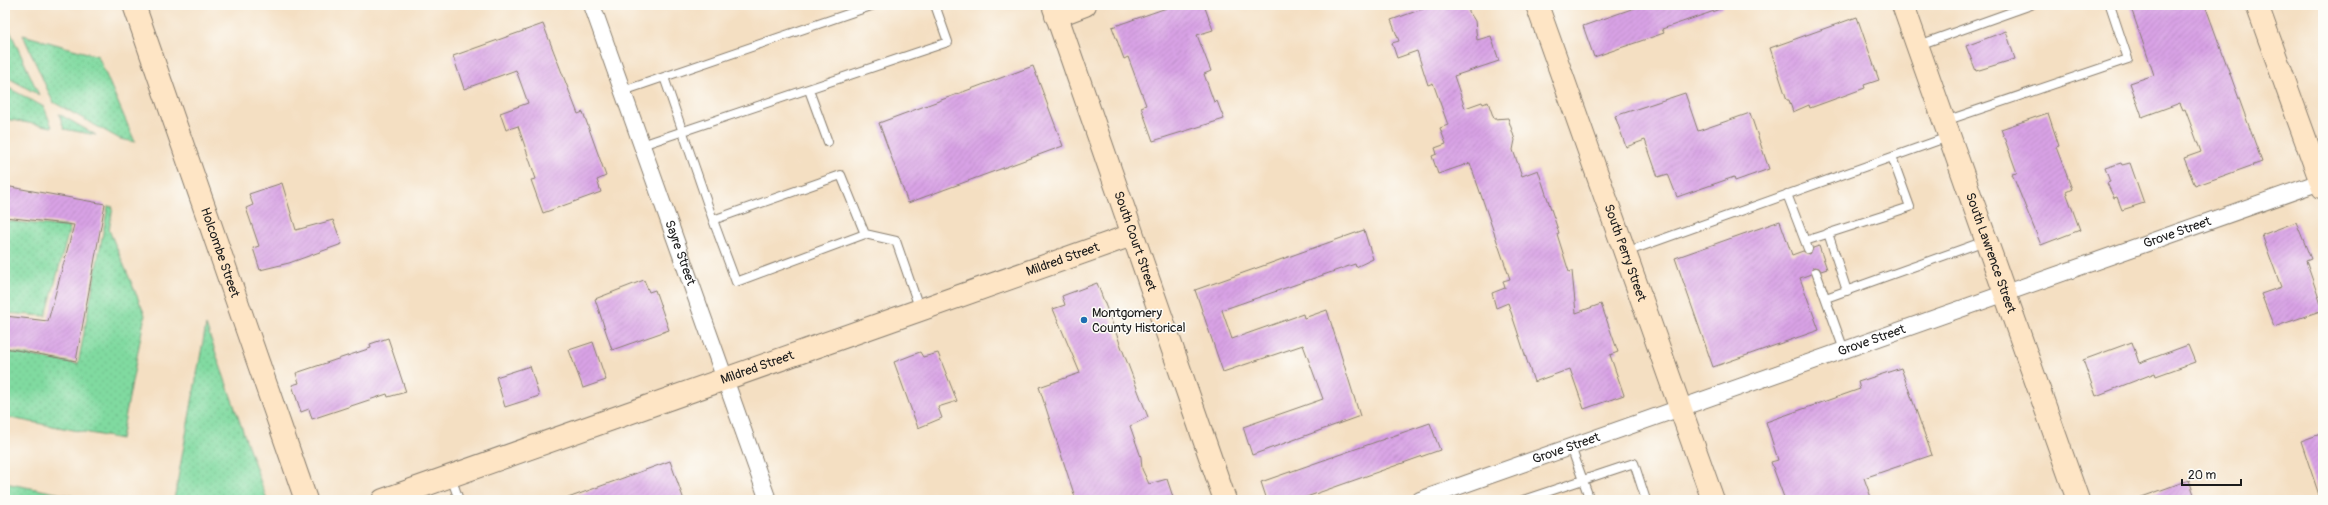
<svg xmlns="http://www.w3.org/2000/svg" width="2328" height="505" font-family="Pangolin,sans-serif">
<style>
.grass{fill:url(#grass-dots);stroke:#4e7b5e}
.building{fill:url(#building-hatch)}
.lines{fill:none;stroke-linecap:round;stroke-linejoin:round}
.lane-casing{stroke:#887e6f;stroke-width:10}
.street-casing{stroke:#887e6f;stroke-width:18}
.secondary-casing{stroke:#887e6f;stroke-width:24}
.lane{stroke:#fff;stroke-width:8}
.street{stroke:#fff;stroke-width:16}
.secondary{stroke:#fee5c5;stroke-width:22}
.poi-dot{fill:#1f6fb2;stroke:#fdfcf7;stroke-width:1.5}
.labels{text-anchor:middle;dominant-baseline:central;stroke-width:3;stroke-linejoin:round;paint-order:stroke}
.street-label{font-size:13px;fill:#1c1c1c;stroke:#fdfcf7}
.poi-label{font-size:13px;fill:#1c1c1c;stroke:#fdfcf7;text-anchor:start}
</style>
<defs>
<pattern id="grass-dots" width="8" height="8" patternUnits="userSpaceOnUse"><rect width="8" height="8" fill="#80daa0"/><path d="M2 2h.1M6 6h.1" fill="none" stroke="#6eba89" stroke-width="1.8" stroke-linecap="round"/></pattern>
<pattern id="building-hatch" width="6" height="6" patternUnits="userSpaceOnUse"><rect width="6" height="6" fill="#d8a2e5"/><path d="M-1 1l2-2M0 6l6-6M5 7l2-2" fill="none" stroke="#b98bc4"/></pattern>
</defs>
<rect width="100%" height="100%" fill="#fdfcf7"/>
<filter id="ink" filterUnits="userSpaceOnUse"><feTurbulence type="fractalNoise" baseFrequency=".025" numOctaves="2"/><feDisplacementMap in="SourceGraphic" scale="8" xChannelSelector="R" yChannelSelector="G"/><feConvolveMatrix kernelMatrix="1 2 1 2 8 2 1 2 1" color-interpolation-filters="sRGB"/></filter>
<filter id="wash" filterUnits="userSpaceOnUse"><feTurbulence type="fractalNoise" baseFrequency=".012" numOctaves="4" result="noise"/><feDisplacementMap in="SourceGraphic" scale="16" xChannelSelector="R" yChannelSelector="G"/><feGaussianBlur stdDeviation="0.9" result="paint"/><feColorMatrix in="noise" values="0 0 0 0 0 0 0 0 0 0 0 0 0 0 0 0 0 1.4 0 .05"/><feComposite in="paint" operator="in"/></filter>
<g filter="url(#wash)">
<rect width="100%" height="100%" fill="#f4dfc2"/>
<path class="grass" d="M 10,31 L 39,95 L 5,76 L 5,32 Z
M 23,35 L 98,56 L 135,142 L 120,139 L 53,102 Z
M 5,86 L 44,107 L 52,127 L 5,119 Z
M 59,114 L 96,135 L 64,129 Z
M 108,206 L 113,207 L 109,230 L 145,315 L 121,439 L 5,417 L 5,351 L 78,364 Z
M 5,221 L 70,227 L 46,316 L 5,313 Z
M 206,325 L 267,500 L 174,500 Z
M 5,483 L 92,500 L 5,500 Z"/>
<g id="blocks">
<path class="building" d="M 1175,5 L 1204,5 L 1213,30 L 1197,35 L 1211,71 L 1204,74 L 1214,102 L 1217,101 L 1224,119 L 1153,141 L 1141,107 L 1146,105 L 1128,57 L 1124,59 L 1112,27 Z
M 1434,5 L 1465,5 L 1475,21 L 1477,40 L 1491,36 L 1499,61 L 1454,76 L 1465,108 L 1482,102 L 1483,104 L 1488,102 L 1494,119 L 1508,118 L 1515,140 L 1513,150 L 1522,176 L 1538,170 L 1559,233 L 1557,234 L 1569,272 L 1572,271 L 1576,313 L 1601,304 L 1618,352 L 1610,355 L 1624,395 L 1584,409 L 1570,369 L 1534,382 L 1508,303 L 1496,308 L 1492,293 L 1505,288 L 1503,281 L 1510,279 L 1470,163 L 1438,174 L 1432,156 L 1437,154 L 1435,148 L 1446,144 L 1440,128 L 1448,125 L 1433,83 L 1428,85 L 1417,51 L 1397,58 L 1392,43 L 1399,41 L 1391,20 Z
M 1643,5 L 1723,5 L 1723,8 L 1662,29 L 1664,33 L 1594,57 L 1583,26 Z
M 2130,5 L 2205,5 L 2262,162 L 2195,186 L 2184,158 L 2201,152 L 2185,109 L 2183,110 L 2180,103 L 2142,117 L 2130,83 L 2154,75 Z
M 1857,17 L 1879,80 L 1864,85 L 1865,88 L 1810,108 L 1809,105 L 1793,112 L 1789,100 L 1787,100 L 1770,48 Z
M 543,24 L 578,114 L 583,112 L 606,176 L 597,180 L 601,192 L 543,213 L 531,180 L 536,179 L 518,126 L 506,130 L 500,113 L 528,103 L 516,70 L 464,89 L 453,56 Z
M 2006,31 L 2015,59 L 1976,71 L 1966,46 Z
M 1033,66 L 1063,146 L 908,203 L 879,123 Z
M 1685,93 L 1698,131 L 1750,113 L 1769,169 L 1735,181 L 1734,177 L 1677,197 L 1668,174 L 1658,177 L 1645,140 L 1626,147 L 1615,116 Z
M 2048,113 L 2059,146 L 2056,147 L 2072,189 L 2066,192 L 2080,230 L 2041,245 L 2012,174 L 2017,173 L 2001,129 Z
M 2121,163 L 2122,165 L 2130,163 L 2144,203 L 2122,210 L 2117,197 L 2114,198 L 2107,183 L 2110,182 L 2105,168 Z
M 282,183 L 296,230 L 333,220 L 342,244 L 289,263 L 260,270 L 253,248 L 259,246 L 246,208 L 253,205 L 249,194 Z
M 5,186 L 105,204 L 76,361 L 5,348 L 5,316 L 48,321 L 74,225 L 5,217 Z
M 1780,221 L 1792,255 L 1803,251 L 1810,254 L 1813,248 L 1819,246 L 1827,269 L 1821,271 L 1819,268 L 1815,267 L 1812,269 L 1811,274 L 1800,278 L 1819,330 L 1713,367 L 1675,258 Z
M 2296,222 L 2311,259 L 2306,261 L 2323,310 L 2274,327 L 2261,294 L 2281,287 L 2262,235 Z
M 1364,230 L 1373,259 L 1356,267 L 1355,264 L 1222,310 L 1232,339 L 1303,314 L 1304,318 L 1327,310 L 1360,416 L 1252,455 L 1243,427 L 1323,399 L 1303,345 L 1223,372 L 1195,290 Z
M 644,280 L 649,292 L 655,290 L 669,330 L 612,350 L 595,299 Z
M 1097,283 L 1148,417 L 1130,426 L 1141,457 L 1142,469 L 1149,484 L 1167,479 L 1174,500 L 1076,500 L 1039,387 L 1080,373 L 1053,309 L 1065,305 L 1062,296 Z
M 388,338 L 406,392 L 388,397 L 387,394 L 312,419 L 309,409 L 301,412 L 292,385 L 299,383 L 296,373 L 371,348 L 370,344 Z
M 593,342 L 606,380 L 583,388 L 569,350 Z
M 2132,342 L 2139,363 L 2188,345 L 2195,362 L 2156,376 L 2155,373 L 2096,396 L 2083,360 Z
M 920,352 L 923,357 L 938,353 L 957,401 L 938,407 L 942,418 L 918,428 L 894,362 Z
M 530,366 L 539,396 L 505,407 L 496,377 Z
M 1901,368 L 1932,455 L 1864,478 L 1872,500 L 1785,500 L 1771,462 L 1778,460 L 1766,422 L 1860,389 L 1858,382 Z
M 1430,423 L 1440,450 L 1298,500 L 1267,500 L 1261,482 Z
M 2323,433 L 2323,497 L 2320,498 L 2301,441 Z
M 670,461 L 684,500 L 569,500 L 568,498 Z
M 2189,480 L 2196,500 L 2140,500 L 2139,498 Z"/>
</g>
</g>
<g filter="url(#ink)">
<use href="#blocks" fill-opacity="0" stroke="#887e6f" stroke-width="1"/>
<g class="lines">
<defs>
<path id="lane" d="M 1919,45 L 2031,5
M 664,77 L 713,220
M 809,90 L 828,142
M 623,91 L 874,5
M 1945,121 L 2128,59 L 2110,5
M 642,145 L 948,42 L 935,5
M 1787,194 L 1808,249
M 1828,233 L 1847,291
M 865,234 L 841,175 L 713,220 L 736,282 L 865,234 L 896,241 L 920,310
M 1805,241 L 1910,207 L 1892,157
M 1626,252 L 1948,137
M 1816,272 L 1844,350
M 1826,298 L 1985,241
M 1571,447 L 1590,500
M 451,477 L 459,500
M 1523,500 L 1634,463 L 1646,500"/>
<g id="street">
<path id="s1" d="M 592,5 L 768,500"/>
<path id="s2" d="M 1420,500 L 2323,181"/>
</g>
<g id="secondary">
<path id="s3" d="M 134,5 L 306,500"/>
<path id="s4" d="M 1053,5 L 1225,500"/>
<path id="s5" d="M 1537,5 L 1713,500"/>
<path id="s6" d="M 1903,5 L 2078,500"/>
<path d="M 2257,5 L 2323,188"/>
<path d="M 1056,16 L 1085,5"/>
<path id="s7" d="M 383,500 L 1132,235"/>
</g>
</defs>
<use href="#lane" class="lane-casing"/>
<use href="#street" class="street-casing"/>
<use href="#secondary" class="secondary-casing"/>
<use href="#lane" class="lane"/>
<use href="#street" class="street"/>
<use href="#secondary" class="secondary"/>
</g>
</g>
<circle class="poi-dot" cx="1084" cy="320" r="4"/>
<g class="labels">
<g class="street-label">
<text stroke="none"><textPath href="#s2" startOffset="803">Grove Street</textPath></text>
<text stroke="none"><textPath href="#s4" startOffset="250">South Court Street</textPath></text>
<text stroke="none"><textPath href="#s3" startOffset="262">Holcombe Street</textPath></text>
<text stroke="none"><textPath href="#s1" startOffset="263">Sayre Street</textPath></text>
<text stroke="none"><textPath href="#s5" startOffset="263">South Perry Street</textPath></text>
<text stroke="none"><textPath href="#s6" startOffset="263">South Lawrence Street</textPath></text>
<text stroke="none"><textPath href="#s7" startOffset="721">Mildred Street</textPath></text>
<text stroke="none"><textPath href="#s2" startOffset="479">Grove Street</textPath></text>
<text stroke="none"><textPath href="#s7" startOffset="397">Mildred Street</textPath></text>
<text stroke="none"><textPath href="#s2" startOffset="155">Grove Street</textPath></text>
</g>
<g class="poi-label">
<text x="1092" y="313">Montgomery<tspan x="1092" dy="15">County Historical</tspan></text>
</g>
</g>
<rect width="2328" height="505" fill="none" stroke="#fdfcf7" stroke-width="20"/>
<path d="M2182 479v6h59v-6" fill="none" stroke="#1c1c1c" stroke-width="2"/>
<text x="2188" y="479" font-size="12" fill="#1c1c1c" stroke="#fdfcf7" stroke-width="3" paint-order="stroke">20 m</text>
</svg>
